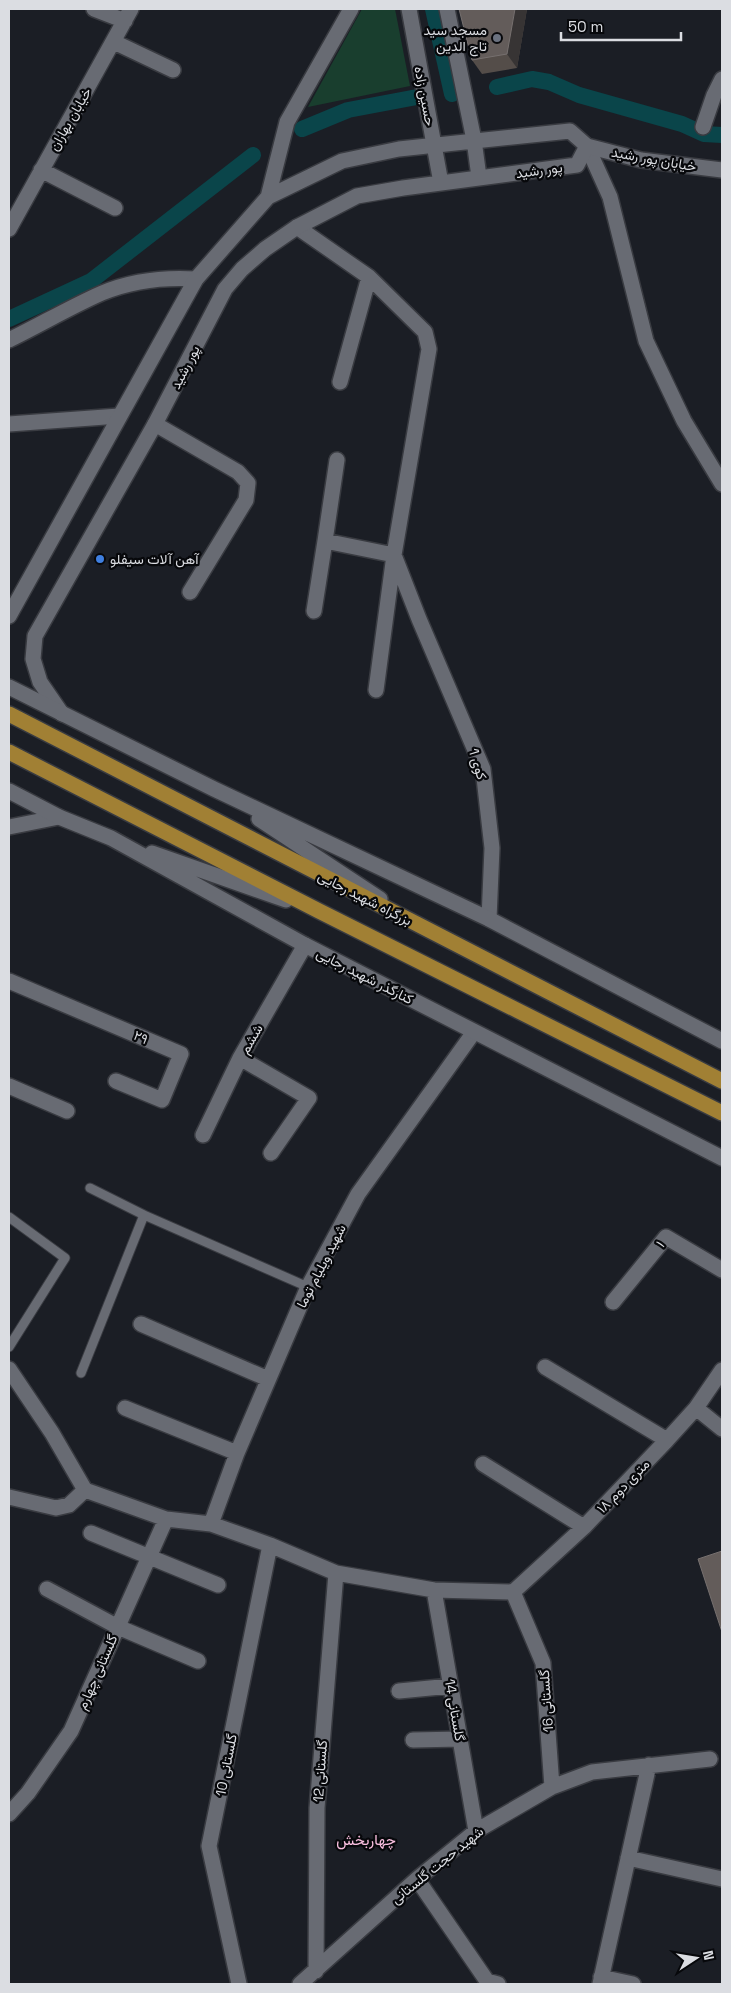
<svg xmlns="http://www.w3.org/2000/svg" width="731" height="1993" font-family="'Space Grotesk',Vazirmatn,sans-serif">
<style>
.green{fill:#193e2e}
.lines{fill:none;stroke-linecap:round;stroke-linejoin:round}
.canal{stroke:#0a454a;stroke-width:16}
.service-casing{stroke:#393b41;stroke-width:11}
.minor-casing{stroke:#393b41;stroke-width:18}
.tertiary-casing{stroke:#393b41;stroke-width:18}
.secondary-casing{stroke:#393b41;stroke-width:18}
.trunk-casing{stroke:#393b41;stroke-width:18}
.service{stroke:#686b73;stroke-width:9}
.minor{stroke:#686b73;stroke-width:15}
.tertiary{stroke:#686b73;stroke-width:15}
.secondary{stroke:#686b73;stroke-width:15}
.trunk{stroke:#a18034;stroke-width:15}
.wall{fill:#544d49}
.shaded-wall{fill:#373434}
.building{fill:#635c5a;stroke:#76706f}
.worship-dot{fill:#6b7280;stroke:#07080b;stroke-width:2}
.shop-dot{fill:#3f7fe0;stroke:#07080b;stroke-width:2}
.labels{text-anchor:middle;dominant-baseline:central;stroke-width:4.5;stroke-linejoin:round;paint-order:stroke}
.poi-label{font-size:14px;fill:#dbdde2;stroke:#07080b;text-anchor:end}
.street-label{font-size:14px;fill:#dbdde2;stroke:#07080b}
.neighbourhood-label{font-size:15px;fill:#fcc1e2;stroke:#07080b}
</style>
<rect width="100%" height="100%" fill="#1b1e25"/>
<path class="green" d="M 362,9 L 395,9 L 410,86 L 308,107 Z"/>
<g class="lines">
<path class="canal" d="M 433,9 L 452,94
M 497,87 L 532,79 L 549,82 L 579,95 L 682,124 L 704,134 L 722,135
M 302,129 L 348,110 L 417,97
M 9,319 L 91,281 L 253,155"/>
<defs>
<path id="service" d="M 90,1188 L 144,1215
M 9,1217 L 65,1258 L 9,1347
M 81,1373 L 144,1215 L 308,1287"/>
<path id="minor" d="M 94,9 L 125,21
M 114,42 L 173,70
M 703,127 L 714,95 L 722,79
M 587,146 L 610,197 L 646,341 L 684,421 L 722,484
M 41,170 L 115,208
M 297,227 L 369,277 L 425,332 L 429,349 L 394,555 L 325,541 L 337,460
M 9,229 L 131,9
M 9,340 C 40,325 70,307 102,293 C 131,281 164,277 196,279
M 340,382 L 369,277
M 9,424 L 119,416
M 155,424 L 238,472 L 248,483 L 246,500 L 190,592
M 314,611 L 325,541
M 376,690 L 394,555 L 419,619 L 483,769 L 492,848 L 489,919
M 9,981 L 181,1054 L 162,1100 L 116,1081
M 240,1058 L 309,1098 L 271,1153
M 9,1086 L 67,1111
M 203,1135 L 240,1058 L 305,945
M 613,1302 L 666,1237 L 722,1270
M 141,1324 L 268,1379
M 545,1367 L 667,1440
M 9,1369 L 52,1433 L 85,1490
M 125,1408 L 237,1453
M 696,1408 L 722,1429
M 483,1464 L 584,1527
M 85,1490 L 166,1519 L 211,1524 L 270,1545 L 336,1573 L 434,1590 L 513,1592
M 9,1497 L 56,1508 L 69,1505 L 85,1490
M 211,1524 L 237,1453 L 308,1287 L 358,1194 L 474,1032
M 91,1533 L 218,1585
M 47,1589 L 118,1627 L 198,1661
M 434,1590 L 476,1831
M 513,1592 L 584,1527 L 667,1440 L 696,1408 L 722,1370
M 513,1592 L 543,1663 L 552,1787
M 399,1691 L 451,1686
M 413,1740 L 460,1739
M 9,1814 L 28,1793 L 71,1731 L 166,1519
M 628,1858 L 722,1879
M 417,1879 L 487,1981 L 498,1984
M 316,1971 L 317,1808 L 336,1573
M 601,1977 L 633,1984
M 239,1984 L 209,1846 L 270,1545
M 300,1984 L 417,1879 L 476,1831 L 552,1787 L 592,1772 L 710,1759
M 600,1984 L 649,1765"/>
<path id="tertiary" d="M 409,9 L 441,183
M 447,9 L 474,140 L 479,177
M 587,146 L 641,160 L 722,170
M 268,197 L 287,122 L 351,9
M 9,616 L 196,279 L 268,197 L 342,161 L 399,149 L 570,131 L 587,146
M 62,714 L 40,682 L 33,659 L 35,636 L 155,424 L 225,289 L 242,269 L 265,249 L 297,227 L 357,196 L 403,188 L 577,165 L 587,146
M 9,827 L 59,817"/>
<path id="secondary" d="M 9,687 L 214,789 L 489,919 L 722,1041
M 9,791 L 59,817 L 111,838 L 305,945 L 722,1158
M 259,819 L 380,899
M 152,853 L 286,900"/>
<path id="trunk" d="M 9,714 L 722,1081
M 9,752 L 319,911 L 722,1113"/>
</defs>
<use href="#service" class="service-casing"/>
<use href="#minor" class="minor-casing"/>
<use href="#tertiary" class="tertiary-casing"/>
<use href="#secondary" class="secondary-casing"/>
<use href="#trunk" class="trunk-casing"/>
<use href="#service" class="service"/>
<use href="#minor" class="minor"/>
<use href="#tertiary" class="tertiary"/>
<use href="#secondary" class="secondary"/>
<use href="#trunk" class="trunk"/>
</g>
<path class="wall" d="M 527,9 L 517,68 L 482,74 L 472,60 Z"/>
<path class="shaded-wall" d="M 515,9 L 527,9 L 517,68 L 507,54 Z"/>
<path class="building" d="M 459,9 L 515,9 L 507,54 L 472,60 Z
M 722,1551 L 722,1632 L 698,1559 Z"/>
<circle class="worship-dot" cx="497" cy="38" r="5"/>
<circle class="shop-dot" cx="100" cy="559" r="5"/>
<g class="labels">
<g class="poi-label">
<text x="487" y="30">مسجد سید<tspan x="487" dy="16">تاج الدین</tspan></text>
<text x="110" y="559" text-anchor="start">آهن آلات سیفلو</text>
</g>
<g class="street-label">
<text transform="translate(425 96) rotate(79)">حسین زاده</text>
<text transform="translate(70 119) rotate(-60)">خیابان بهاران</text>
<text transform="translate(654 159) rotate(10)">خیابان پور رشید</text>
<text transform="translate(539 170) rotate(-8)">پور رشید</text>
<text transform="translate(185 367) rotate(-63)">پور رشید</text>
<text transform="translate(478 764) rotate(73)">کوی 1</text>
<text transform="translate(365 898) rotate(27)">بزرگراه شهید رجایی</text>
<text transform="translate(365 976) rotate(27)">کنارگذر شهید رجایی</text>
<text transform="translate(141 1037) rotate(23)">۲۹</text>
<text transform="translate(251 1039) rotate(-60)">ششم</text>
<text transform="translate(660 1244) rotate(-50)">۱</text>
<text transform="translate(321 1266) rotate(-63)">شهید ویلیام توما</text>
<text transform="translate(623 1486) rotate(-46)">۱۸ متری دوم</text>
<text transform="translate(97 1672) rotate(-66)">گلستانی چهارم</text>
<text transform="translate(546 1701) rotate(-94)">گلستانی 16</text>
<text transform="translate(455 1710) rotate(80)">گلستانی 14</text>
<text transform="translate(226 1765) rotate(-79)">گلستانی 10</text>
<text transform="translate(320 1771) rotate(-86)">گلستانی 12</text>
<text transform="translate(437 1865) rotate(-39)">شهید حجت گلستانی</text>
</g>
<g class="neighbourhood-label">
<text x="366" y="1839">چهاربخش</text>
</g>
</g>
<rect width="731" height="1993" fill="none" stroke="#dbdde2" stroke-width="20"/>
<g transform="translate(696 1958) rotate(78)" stroke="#07080b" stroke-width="4" paint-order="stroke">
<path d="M0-4L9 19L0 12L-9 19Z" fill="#dbdde2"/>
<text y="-8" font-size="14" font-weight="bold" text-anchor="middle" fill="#dbdde2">N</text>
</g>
<path d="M561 32v8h120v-8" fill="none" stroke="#dbdde2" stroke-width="2.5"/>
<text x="568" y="32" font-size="15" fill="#dbdde2" stroke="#07080b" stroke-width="4" paint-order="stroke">50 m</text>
</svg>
